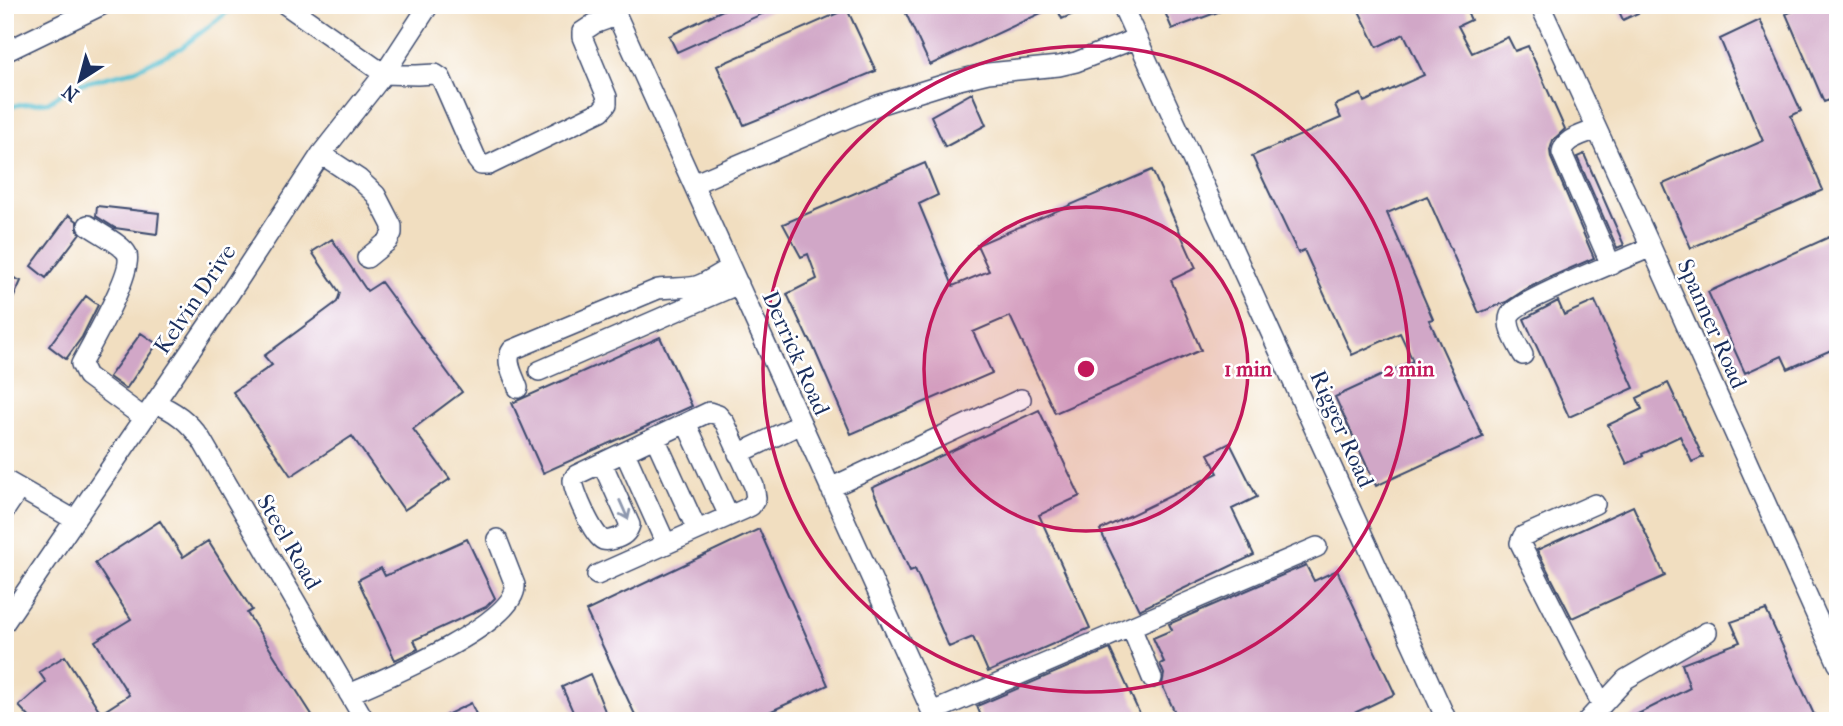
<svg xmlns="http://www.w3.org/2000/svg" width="1843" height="726" font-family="'IM FELL French Canon',serif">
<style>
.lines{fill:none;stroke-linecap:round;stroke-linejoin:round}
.stream{stroke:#57c1d3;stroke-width:4.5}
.building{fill:#d1a7c7}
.minor-casing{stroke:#3b496d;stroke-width:22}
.minor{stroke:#fff;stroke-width:19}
.oneway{stroke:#8d97ae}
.ring{fill:none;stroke:#c2185b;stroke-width:3.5}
.labels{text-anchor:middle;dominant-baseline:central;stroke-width:5;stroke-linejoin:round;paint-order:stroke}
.street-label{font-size:23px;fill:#1b2f5e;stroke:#fff}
.centre{fill:#c2185b;stroke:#fff;stroke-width:3.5}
.ring-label{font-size:21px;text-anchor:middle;font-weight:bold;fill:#c2185b;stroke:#fff;stroke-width:5;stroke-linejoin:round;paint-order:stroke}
</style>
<rect width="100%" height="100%" fill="#fff"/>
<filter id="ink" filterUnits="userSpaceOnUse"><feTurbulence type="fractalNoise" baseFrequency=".0143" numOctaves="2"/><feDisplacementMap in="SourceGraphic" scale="14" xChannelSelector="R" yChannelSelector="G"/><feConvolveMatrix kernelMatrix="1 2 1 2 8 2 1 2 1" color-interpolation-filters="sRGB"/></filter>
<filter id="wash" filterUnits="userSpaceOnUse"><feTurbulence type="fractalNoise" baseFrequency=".00686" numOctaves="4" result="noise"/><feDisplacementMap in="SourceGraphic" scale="28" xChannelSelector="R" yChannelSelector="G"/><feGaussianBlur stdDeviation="1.57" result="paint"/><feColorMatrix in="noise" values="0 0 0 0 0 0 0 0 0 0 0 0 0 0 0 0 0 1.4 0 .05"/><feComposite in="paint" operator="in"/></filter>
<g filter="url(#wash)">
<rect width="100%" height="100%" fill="#f1dec0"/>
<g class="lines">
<path class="stream" d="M 5,110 L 17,105 L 48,102 L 75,85 L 132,71 L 181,48 L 231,9 L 233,5"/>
</g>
<g id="blocks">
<path class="building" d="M 733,5 L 782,5 L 677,52 L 669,36 Z
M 902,5 L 1093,5 L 1062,19 L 1056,6 L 930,65 Z
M 1162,5 L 1233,5 L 1234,6 L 1172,29 Z
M 1356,5 L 1464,5 L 1471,20 L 1458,26 L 1472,53 L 1508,37 L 1515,51 L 1528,46 L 1565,129 L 1553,140 L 1550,150 L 1551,158 L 1594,258 L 1546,279 L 1526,289 L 1506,302 L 1479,313 L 1427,196 L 1387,213 L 1433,319 L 1429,320 L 1483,437 L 1376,486 L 1335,397 L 1413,361 L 1400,333 L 1352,355 L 1304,250 L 1298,253 L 1252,156 L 1341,118 L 1335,105 L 1361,94 L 1364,102 L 1424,75 L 1404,34 L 1377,47 Z
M 1616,5 L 1655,5 L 1623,20 Z
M 1806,5 L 1838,5 L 1838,97 L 1824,102 L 1786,14 Z
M 847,9 L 876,71 L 744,125 L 717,66 Z
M 1760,20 L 1801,111 L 1791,116 L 1823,190 L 1691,248 L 1663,184 L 1763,141 L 1720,39 Z
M 972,93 L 986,125 L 945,147 L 931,116 Z
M 1584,154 L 1624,245 L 1617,248 L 1577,157 Z
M 925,163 L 938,195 L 919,204 L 953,286 L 989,271 L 977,245 L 1152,170 L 1196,268 L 1171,280 L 1201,350 L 1055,413 L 1010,316 L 973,332 L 992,373 L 851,434 L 810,339 L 808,339 L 787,294 L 817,279 L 808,254 L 801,257 L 783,224 Z
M 97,206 L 159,213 L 157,234 L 115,228 L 96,216 Z
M 69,215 L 77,221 L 77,229 L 80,233 L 46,278 L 31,266 Z
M 1838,233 L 1838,347 L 1788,369 L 1782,356 L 1745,373 L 1708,292 Z
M 332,239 L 367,291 L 381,282 L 462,392 L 413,429 L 450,479 L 404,510 L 352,436 L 291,476 L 233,392 L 272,365 L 264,356 L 337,302 L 340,293 L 312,252 Z
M 5,274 L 21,281 L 5,317 Z
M 86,296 L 98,305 L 82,337 L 66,359 L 49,346 Z
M 1558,301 L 1564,315 L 1595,301 L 1634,388 L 1569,417 L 1524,319 Z
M 141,333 L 157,344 L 126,389 L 109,377 Z
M 660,337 L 692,406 L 543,473 L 512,403 Z
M 1668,383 L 1703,457 L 1692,462 L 1680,436 L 1642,454 L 1643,456 L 1627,464 L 1608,425 L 1642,409 L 1637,398 Z
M 1039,410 L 1080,496 L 1039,515 L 1090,628 L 988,672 L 973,637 L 949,647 L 915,569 L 910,571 L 872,488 Z
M 1230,443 L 1257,497 L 1232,509 L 1254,555 L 1139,610 L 1100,530 L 1218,473 L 1208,454 Z
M 1633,506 L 1665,576 L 1572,618 L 1537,550 Z
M 160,521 L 183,557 L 208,541 L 252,610 L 247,613 L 316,721 L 33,721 L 19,706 L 46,682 L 39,672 L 65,656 L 101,713 L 129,695 L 95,641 L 131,619 L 95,563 Z
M 759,529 L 828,685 L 767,713 L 771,721 L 638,721 L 586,611 Z
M 467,539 L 495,598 L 486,607 L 414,640 L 418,649 L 395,660 L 358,580 L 381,568 L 385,576 Z
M 1306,565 L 1314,581 L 1337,570 L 1395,694 L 1352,714 L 1355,721 L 1179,721 L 1162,685 L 1164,674 L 1160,664 L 1164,662 L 1153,638 L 1172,630 L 1169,624 Z
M 1766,610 L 1817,721 L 1624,721 L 1690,688 L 1682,664 L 1740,642 L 1731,622 Z
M 1110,649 L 1143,721 L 983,721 L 977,706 Z
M 590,674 L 609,721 L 577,721 L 562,687 Z
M 471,703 L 479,721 L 434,721 Z"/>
</g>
</g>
<g filter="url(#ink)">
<use href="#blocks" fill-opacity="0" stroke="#3b496d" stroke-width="2"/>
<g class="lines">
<defs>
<path id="minor" d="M 286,5 L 384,74 L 417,75 L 435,74 L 441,78 L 477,160 L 481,165 L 489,165 L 601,111 L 607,104 L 607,97 L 582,37 L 582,32 L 594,24 L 616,16
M 612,5 L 936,721
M 1122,5 L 1447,721
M 1540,5 L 1651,247 L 1838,664
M 5,52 L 102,5
M 1596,129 C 1584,135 1563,138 1562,153 L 1611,265
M 321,154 L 359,179 L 376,195 L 392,226 L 392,233 L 388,241 L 367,258
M 693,184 L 878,105 L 955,81 L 988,73 L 1059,66 L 1076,62 L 1137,38
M 88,225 C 97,232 123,245 127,254 C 134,271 91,345 81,364 L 87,376 L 144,418
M 1523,355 C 1518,345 1505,327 1510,315 C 1516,301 1630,257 1651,247
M 539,371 L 739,284
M 518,388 C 514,376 504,361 512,350 L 658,289 C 670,287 690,289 699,285 C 710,281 720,273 731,268
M 155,403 C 175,411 188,421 201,439 L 365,721
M 686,423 L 729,516
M 655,438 L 697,530
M 625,453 L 666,544
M 738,454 L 801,424
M 5,480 L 75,520
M 830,488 L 1021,399
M 1595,504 L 1523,536 L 1520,543 L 1602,705
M 5,510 L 19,489
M 597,575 L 745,509 L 751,506 L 756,498 L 754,486 L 725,423 L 718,415 L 709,412 L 576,475 L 573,480 C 573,490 593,536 603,540 C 607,541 611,540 614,539 C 623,537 628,532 630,525 L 602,463
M 5,622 L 228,296 L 321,154 L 384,74 L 429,5
M 1131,627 L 1152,678
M 349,694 C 382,680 518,623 515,585 L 497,539
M 932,712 L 1317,547
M 1587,721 L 1626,679 L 1707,632"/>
</defs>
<use href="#minor" class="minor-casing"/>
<use href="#minor" class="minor"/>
</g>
<defs><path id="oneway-shaft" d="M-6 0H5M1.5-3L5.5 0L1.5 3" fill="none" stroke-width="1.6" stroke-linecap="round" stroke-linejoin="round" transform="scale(1.75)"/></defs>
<use class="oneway" href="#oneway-shaft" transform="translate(624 510) rotate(66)"/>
</g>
<circle cx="1086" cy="369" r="162" fill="#c2185b" fill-opacity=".12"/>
<g class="ring">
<circle cx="1086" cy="369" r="162"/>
<circle cx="1086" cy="369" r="323"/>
</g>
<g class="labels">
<g class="street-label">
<text transform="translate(195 299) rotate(-56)">Kelvin Drive</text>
<text transform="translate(1712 324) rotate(66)">Spanner Road</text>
<text transform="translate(796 353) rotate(66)">Derrick Road</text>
<text transform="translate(1342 429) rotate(66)">Rigger Road</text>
<text transform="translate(289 542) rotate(60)">Steel Road</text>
</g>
</g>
<circle cx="1086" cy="369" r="10" class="centre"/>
<g class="ring-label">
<text x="1248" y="376">1 min</text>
<text x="1409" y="376">2 min</text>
</g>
<rect width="1843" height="726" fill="none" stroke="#fff" stroke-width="28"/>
<g transform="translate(80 80) rotate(216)" stroke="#ffffff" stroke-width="5" paint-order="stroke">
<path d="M0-5L12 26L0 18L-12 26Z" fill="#1b2f5e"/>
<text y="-10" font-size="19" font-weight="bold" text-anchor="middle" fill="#1b2f5e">N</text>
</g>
</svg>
